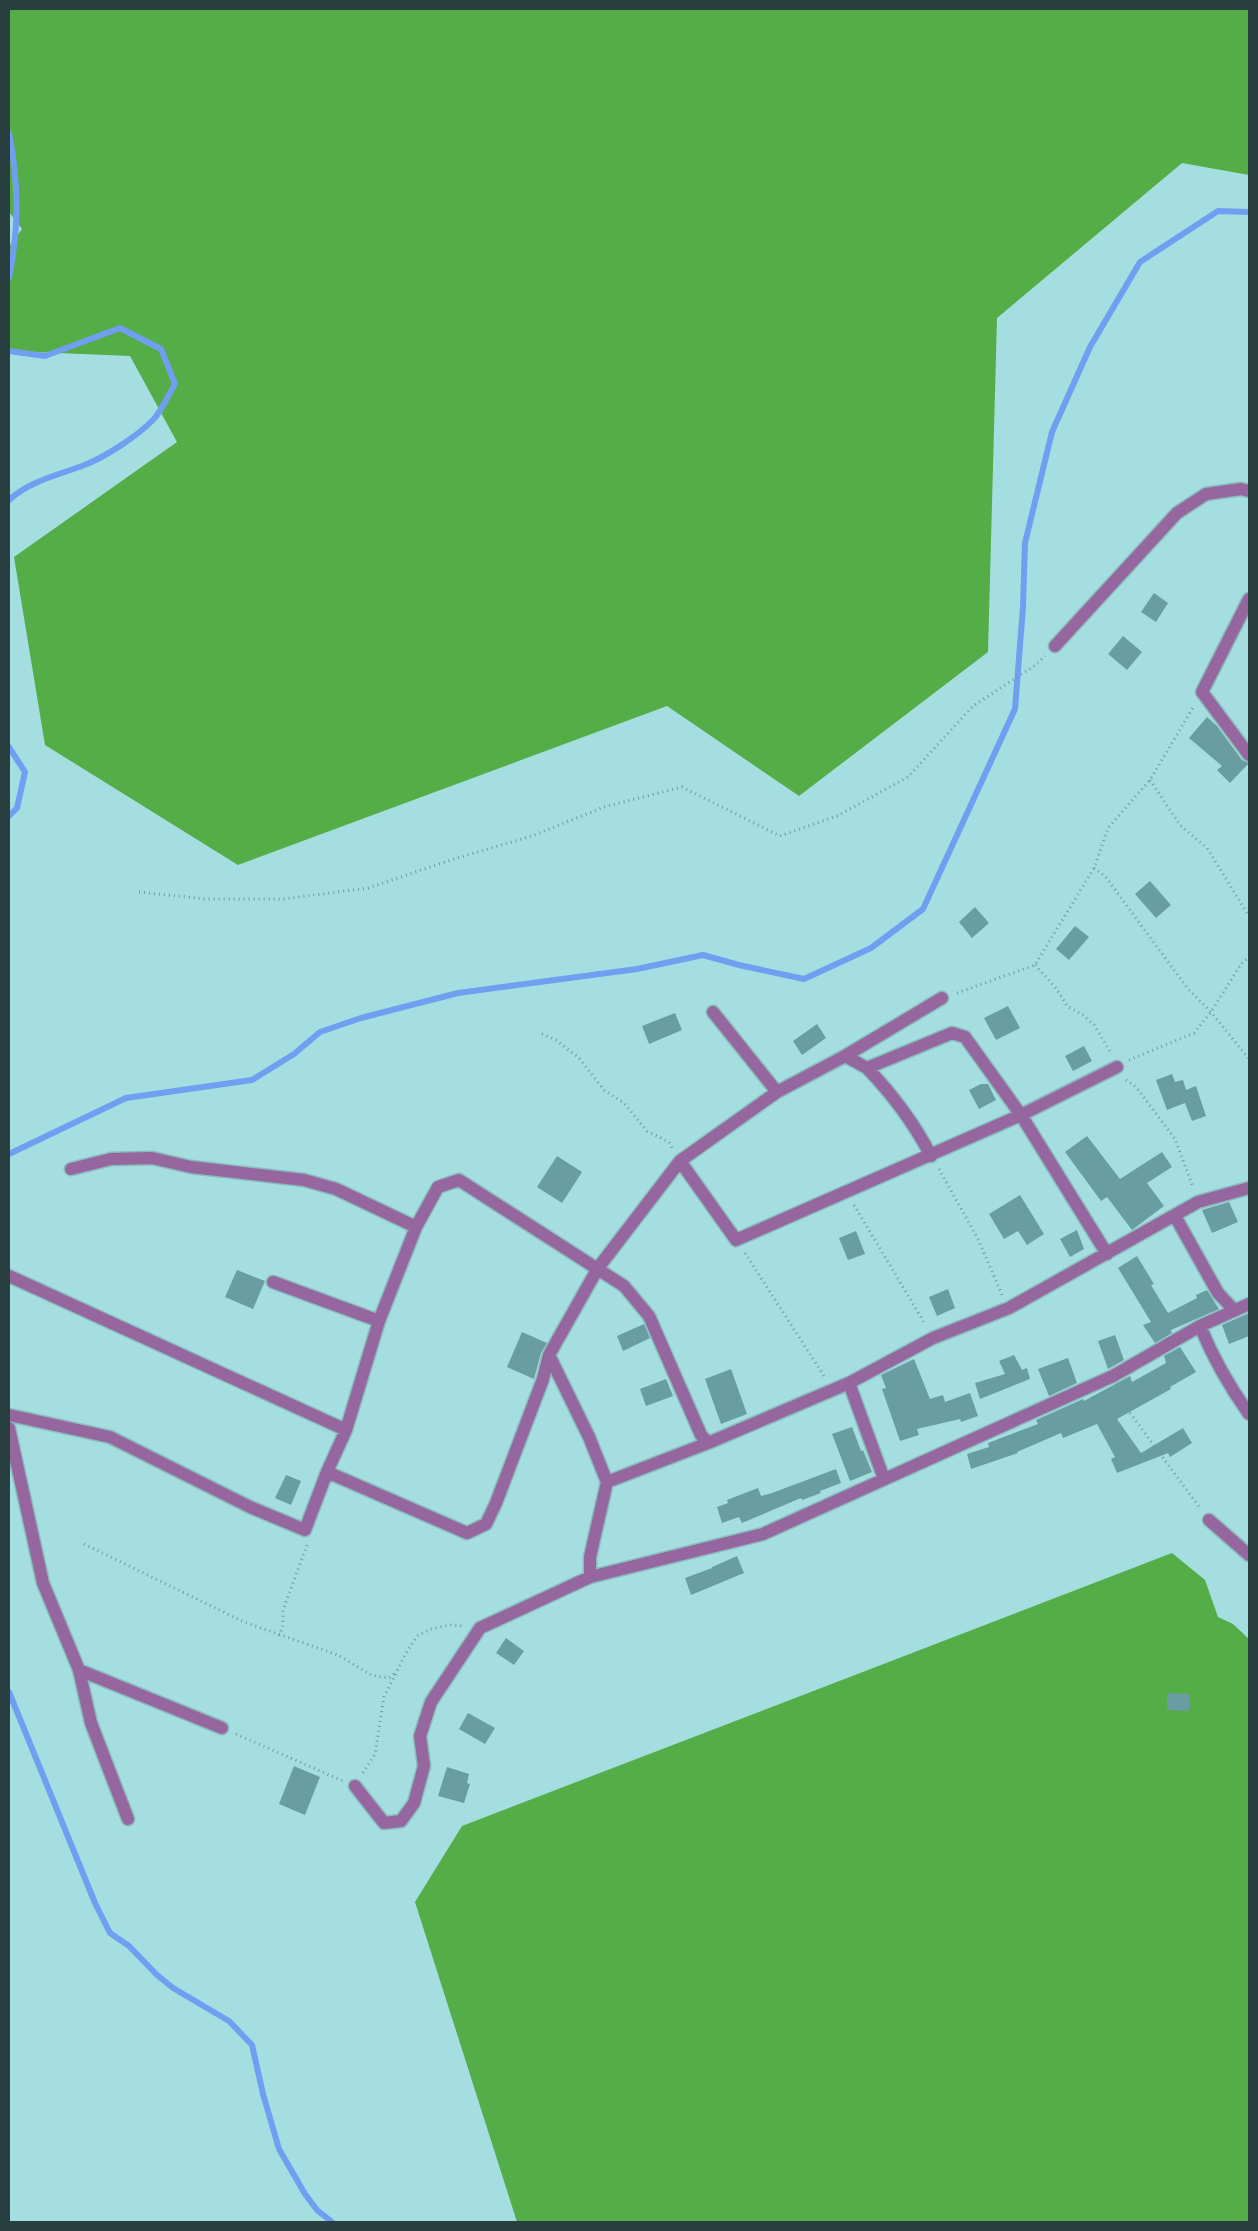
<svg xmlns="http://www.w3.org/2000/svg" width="1258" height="2231" font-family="Figtree,sans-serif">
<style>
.forest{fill:#54ad46}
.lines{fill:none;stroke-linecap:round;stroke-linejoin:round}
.stream{stroke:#709ff1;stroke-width:6}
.building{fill:#689ea2}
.minor-casing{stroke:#8abbbe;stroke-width:15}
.path{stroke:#6f9a9c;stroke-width:3;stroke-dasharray:1 4;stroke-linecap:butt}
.minor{stroke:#96669f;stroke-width:12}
</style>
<rect width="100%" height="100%" fill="#a5dee1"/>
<path class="forest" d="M 9,9 L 1249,9 L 1249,175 L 1182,163 L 997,318 L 988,652 L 799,796 L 667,706 L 238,865 L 45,745 L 14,557 L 177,442 L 130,356 L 9,351 L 9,247 L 22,229 L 9,212 Z
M 1172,1553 L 1205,1580 L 1218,1617 L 1233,1624 L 1249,1639 L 1249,2222 L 517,2222 L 415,1902 L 462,1826 Z"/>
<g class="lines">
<path class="stream" d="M 9,133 C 19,184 19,227 9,278
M 9,351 L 45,356 L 120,328 L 161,349 L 175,384 C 168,395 162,411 153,420 C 136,437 104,458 82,466 C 57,475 28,482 9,500
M 9,747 L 25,772 L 17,808 L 9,816
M 9,1154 L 126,1098 L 252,1080 L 294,1054 L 320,1032 L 361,1018 L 458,993 L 637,969 L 703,955 L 739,965 L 804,979 L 871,948 L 923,909 L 1015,709 L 1023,607 L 1025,543 L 1052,432 L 1090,347 L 1140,262 L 1218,211 L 1249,212
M 9,1692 L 95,1903 L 110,1933 L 129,1946 L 157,1975 L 173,1988 L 229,2021 L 252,2045 L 263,2094 L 279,2149 L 305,2194 L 317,2210 L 332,2222"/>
</g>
<path class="building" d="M 1154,593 L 1168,603 L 1156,622 L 1141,612 Z
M 1123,636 L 1142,652 L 1127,670 L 1108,654 Z
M 1207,717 L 1217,726 L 1242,760 L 1249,763 L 1230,783 L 1217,770 L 1222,766 L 1189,738 Z
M 1150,881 L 1171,905 L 1156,918 L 1135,894 Z
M 975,907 L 989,923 L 972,938 L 959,922 Z
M 1075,926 L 1089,937 L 1069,960 L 1056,949 Z
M 1008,1006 L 1020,1028 L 996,1040 L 984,1018 Z
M 675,1013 L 682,1030 L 649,1044 L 642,1026 Z
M 817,1024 L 826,1038 L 802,1055 L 793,1041 Z
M 1084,1046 L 1092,1061 L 1073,1071 L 1065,1056 Z
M 1172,1074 L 1175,1082 L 1183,1080 L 1186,1090 L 1196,1086 L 1206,1116 L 1192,1121 L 1185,1103 L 1167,1110 L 1156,1080 Z
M 981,1084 L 988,1084 L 996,1100 L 979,1109 L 969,1090 Z
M 1087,1136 L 1120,1179 L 1162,1152 L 1172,1167 L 1147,1183 L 1164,1206 L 1132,1230 L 1107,1197 L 1101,1201 L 1065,1152 Z
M 557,1156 L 582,1172 L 562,1203 L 537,1187 Z
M 1020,1195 L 1044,1234 L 1027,1245 L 1018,1231 L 1004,1239 L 989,1214 Z
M 1229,1202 L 1238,1222 L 1212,1233 L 1202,1210 Z
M 1077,1230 L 1084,1249 L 1070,1257 L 1060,1239 Z
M 856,1231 L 865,1254 L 848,1260 L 839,1238 Z
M 1137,1256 L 1154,1284 L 1151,1285 L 1168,1313 L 1197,1298 L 1196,1295 L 1207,1290 L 1219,1309 L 1171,1330 L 1172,1333 L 1155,1343 L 1143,1325 L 1151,1322 L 1118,1268 Z
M 237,1270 L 265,1281 L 253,1309 L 225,1297 Z
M 948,1289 L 955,1308 L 937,1316 L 929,1297 Z
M 1249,1313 L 1249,1336 L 1229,1344 L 1222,1325 Z
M 644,1324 L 650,1338 L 623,1351 L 617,1336 Z
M 522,1332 L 547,1343 L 541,1353 L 534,1379 L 507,1367 Z
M 1115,1335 L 1124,1360 L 1108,1369 L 1098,1341 Z
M 1180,1347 L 1196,1372 L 1170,1387 L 1171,1389 L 1117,1419 L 1141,1453 L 1183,1428 L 1192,1443 L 1170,1457 L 1168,1453 L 1117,1473 L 1111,1459 L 1115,1457 L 1097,1424 L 1063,1438 L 1061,1433 L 1017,1452 L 1018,1453 L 971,1469 L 967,1454 L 989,1447 L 988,1443 L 1038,1424 L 1036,1420 L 1083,1399 L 1084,1401 L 1130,1376 L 1132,1382 L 1166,1363 L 1164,1356 Z
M 1014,1355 L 1022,1370 L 1027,1368 L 1030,1379 L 980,1399 L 975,1383 L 1005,1374 L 999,1361 Z
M 1068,1358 L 1077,1383 L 1049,1396 L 1038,1369 Z
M 914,1359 L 930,1399 L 943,1395 L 945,1402 L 970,1393 L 978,1416 L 961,1422 L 960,1419 L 917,1429 L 919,1435 L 900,1441 L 882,1389 L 886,1388 L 881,1375 Z
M 731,1369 L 747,1414 L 721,1424 L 705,1379 Z
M 666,1379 L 673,1396 L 646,1406 L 640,1389 Z
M 852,1427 L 861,1451 L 863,1450 L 872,1472 L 850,1481 L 832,1434 Z
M 836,1469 L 841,1483 L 820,1491 L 821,1493 L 802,1500 L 801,1498 L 742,1523 L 739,1517 L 722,1523 L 717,1507 L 728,1503 L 727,1500 L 758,1488 L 761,1496 L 772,1493 Z
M 286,1475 L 301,1481 L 291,1505 L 275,1498 Z
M 737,1556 L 744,1573 L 691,1595 L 685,1578 L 712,1568 L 712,1567 Z
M 506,1638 L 524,1651 L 514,1665 L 496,1653 Z
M 1167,1693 L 1190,1694 L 1189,1711 L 1167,1710 Z
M 468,1713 L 495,1728 L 485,1744 L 459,1729 Z
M 294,1766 L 320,1777 L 305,1815 L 279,1804 Z
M 447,1767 L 469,1774 L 467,1783 L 470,1784 L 464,1803 L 438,1796 Z"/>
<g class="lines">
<defs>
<path id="minor" d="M 1249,599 L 1202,692 L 1249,755
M 1055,646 L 1177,513 L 1206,494 L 1241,489 L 1249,491
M 713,1012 L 777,1092
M 845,1056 L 867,1068 L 952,1033 L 965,1037 L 1021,1115 L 1107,1254
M 867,1068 C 893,1095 914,1123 931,1156
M 680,1161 L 736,1240 L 1021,1115 L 1117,1067
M 71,1169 L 111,1159 L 152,1158 L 191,1167 L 304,1180 L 336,1189 L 416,1227
M 1175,1216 L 1218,1293 L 1234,1310
M 9,1276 L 346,1430
M 273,1282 L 379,1321
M 1200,1326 C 1213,1358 1229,1386 1249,1414
M 549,1355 L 589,1437 L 607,1482
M 849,1383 L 884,1479
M 9,1415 L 110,1437 L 250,1507 L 305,1530 L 327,1472 L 346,1430 L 379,1321 L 416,1227 L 438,1187 L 459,1180 L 624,1286 L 649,1316 L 701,1435 L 708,1443
M 9,1428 L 43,1583 L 79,1670 L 222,1728
M 327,1472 L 467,1533 L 486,1524 L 496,1503 L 543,1379 L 549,1355 L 598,1268 L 680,1161 L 777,1092 L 845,1056 L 942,998
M 1209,1520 L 1249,1555
M 590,1577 L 590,1557 L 607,1482 L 708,1443 L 849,1383 L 933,1338 L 1009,1308 L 1198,1202 L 1249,1188
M 79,1670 L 91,1723 L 128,1819
M 355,1786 L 384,1823 L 401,1821 L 414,1803 L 424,1766 L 420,1736 L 431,1702 L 480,1628 L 590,1577 L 763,1534 L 1113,1376 L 1200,1326 L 1249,1304"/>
</defs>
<use href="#minor" class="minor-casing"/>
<path class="path" d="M 1150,780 L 1180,825 L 1207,848 L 1249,916
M 1094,868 L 1105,876 L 1188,989 L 1211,1012 L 1249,1059
M 139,892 L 205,899 L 283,899 L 368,888 L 454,859 L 532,836 L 604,807 L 682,787 L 780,836 L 837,816 L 908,777 L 973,706 L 1034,666 L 1045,656
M 1035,965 L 1056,988 L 1067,1006 L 1083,1015 L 1094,1025 L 1111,1053
M 957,993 L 1035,965 L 1094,868 L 1108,828 L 1150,780 L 1194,706
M 542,1034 L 556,1040 L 579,1058 L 604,1090 L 624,1103 L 647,1131 L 669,1142 L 672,1148
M 1129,1060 L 1194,1033 L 1211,1012 L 1241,964 L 1249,957
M 1126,1080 L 1136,1087 L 1175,1139 L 1193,1187
M 939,1169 L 978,1239 L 1002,1295
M 854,1205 L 925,1324
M 745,1253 L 824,1376
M 1120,1390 L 1130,1413 L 1200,1508
M 84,1544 L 244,1622 L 338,1655 L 371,1675 L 389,1678 L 395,1673
M 279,1636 L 283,1625 L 283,1610 L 307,1545
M 236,1734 L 343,1781
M 363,1773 L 375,1754 L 384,1697 L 406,1653 L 417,1636 L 431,1629 L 451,1625 L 462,1626"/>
<use href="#minor" class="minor"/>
</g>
<rect width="1258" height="2231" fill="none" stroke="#283f40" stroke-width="20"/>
</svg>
